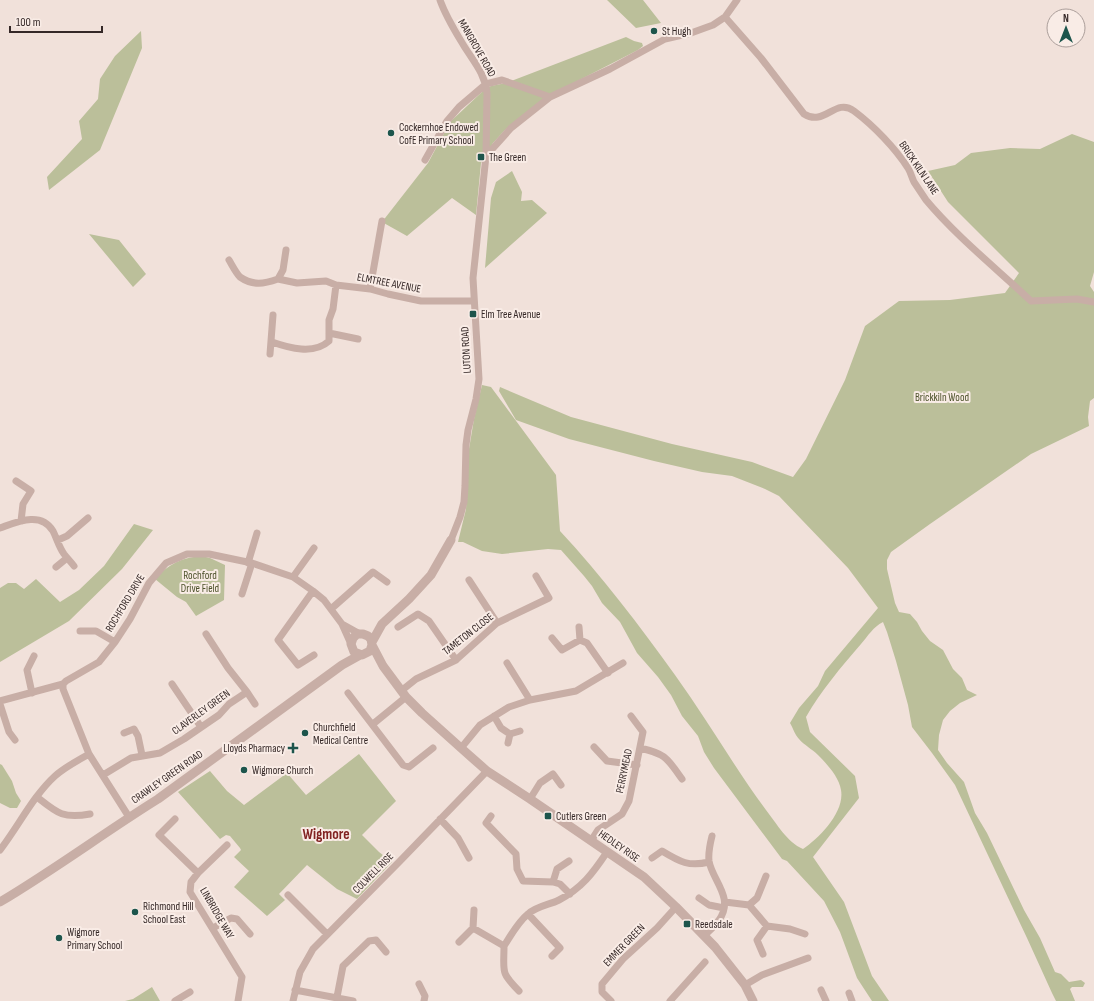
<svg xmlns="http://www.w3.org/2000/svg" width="1094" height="1001" font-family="'Sofia Sans Condensed',sans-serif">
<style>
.green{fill:#bbbf9a}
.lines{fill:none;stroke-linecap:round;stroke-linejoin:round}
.minor{stroke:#c8aea6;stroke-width:7}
.tertiary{stroke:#c8aea6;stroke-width:9}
.poi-dot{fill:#1d554c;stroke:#f9ece6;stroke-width:1.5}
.labels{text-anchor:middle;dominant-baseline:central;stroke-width:4;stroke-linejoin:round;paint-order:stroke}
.poi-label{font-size:11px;fill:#352827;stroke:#f9ece6;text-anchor:start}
.street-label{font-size:11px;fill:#352827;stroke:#f9ece6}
.park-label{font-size:11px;fill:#4d522b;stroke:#f9ece6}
.district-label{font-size:15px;font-weight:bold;fill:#822322;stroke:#f9ece6}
</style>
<rect width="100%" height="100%" fill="#f1e1da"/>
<path class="green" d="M 607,0 L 643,0 L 661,23 L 636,28 Z
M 141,31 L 142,48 L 100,150 L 49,190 L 47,177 L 82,139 L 79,121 L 98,99 L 100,79 L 115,56 Z
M 626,37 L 634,41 L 642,43 L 643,46 L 638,50 L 558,91 L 505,130 L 493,143 L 481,163 L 476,215 L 452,198 L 407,236 L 382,222 L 428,163 L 450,122 L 484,90 L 491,86 L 506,83 Z
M 1072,134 L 1094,142 L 1094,272 L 1090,286 L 1094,292 L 1094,398 L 1090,401 L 1088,417 L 1089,426 L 1031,454 L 930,524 L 891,552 L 887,560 L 887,569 L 895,603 L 899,612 L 910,614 L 917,622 L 922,631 L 930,641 L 943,650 L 953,669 L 962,678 L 967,690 L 977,695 L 960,703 L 950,711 L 943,720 L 939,735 L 938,750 L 947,763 L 964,782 L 975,813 L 987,833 L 1024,910 L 1040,938 L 1055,972 L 1061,974 L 1069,982 L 1081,980 L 1085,983 L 1083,987 L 1072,987 L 1070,989 L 1075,1001 L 1056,1001 L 1052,993 L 1027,938 L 955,785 L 932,753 L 912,727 L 908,705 L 896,661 L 887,632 L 883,622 C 873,627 868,636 861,644 C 841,667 821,691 806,717 L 810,732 L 855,776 L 859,798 L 813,857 L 844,902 L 872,976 L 889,1001 L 872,1001 L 857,978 L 840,932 L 824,901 L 787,861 L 782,859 L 714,768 L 704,752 L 698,736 L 682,716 L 671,695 L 658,677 L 637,653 L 620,622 L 602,603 L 592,586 L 584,576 L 561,550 L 548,549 L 502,554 L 482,551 L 463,542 L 458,542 L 466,509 L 469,449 L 474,419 L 482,385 L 491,387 L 556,475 L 560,531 C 602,576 639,625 675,675 C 707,719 734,767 766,810 C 777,824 787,842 803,849 C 819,838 845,812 841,790 C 839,777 827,764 818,755 C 812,749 804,745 799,739 C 795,735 793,728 790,723 L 799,708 L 818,686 L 825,671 L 878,608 L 848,568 L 779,496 L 765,489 L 732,476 L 702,472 L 654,461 L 569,439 L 516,420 L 499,391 L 500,387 L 571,417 L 672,444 L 752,462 L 793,477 L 806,459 L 845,380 L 865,326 L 899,301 L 950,300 L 1005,293 L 1019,273 L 948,202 L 928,171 L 955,165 L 971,153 L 1010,148 L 1040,149 Z
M 512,171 L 522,192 L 521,201 L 532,200 L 547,213 L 485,268 L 491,198 L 496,182 Z
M 89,234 L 119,240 L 146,274 L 133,287 Z
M 134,524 L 153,530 L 122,569 L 69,621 L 0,662 L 0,588 L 8,583 L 16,583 L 24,589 L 36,579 L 60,602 L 79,590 L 104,566 Z
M 202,556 L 210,558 L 225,565 L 224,600 L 196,616 L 186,602 L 177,597 L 155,579 C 168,564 183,557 202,556 Z
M 359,754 L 396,801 L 362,835 L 379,852 L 392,862 L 357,899 L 337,889 L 307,865 L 279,894 L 285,900 L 267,916 L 234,887 L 249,871 L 234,857 L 241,850 L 240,848 L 230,836 L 226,835 L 220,839 L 178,792 L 210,771 L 227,791 L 244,805 L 287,773 L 306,795 Z
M 0,764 L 2,765 L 12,781 L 16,793 L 21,801 L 17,808 L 10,808 L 0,803 Z
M 152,987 L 160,1001 L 125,1001 L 133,999 Z"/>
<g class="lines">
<path class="minor" d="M 440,0 C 446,17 455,31 464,46 C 474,62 485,74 487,93 L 486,156 L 473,278 L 479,379 L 476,399 L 468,430 L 466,445 L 465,486 L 464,502 L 460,517 L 451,540
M 725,17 L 761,58 L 804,114 C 825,127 835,97 854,111 C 874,126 895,148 908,168 C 911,173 912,178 914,182 C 918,188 922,194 926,200 C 956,236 997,269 1031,301 L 1077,299 L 1094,302
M 486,156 L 511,128 L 550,97 L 610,69 L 665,39 L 691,33 L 713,25 L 725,17 L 737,0
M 425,160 L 447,121 L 459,107 L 486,84 L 502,80 L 550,97
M 229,260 C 232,265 236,273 240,277 C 253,286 264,284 278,279 L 283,270 L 286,250
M 278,279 L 297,283 L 326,281 L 336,285 L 370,289 L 388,294 L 421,301 L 474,301
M 370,289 L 382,221
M 329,333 L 358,339
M 272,342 C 289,348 314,355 329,341 L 329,320 L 333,309 L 336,285
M 270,354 L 273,315
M 16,481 L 31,491 L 23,504 L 21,521
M 0,528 C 17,522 41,511 53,531 C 57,539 59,547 64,554 C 67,558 71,562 74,566
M 58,540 L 67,536 L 88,518
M 248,563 L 257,533
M 56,567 L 67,558
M 293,577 L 314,548
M 469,580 L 497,623
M 313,591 L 278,640 L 298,665 L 314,655
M 242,594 L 252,563
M 331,609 L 373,572 L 387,582
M 342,624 L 360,634
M 398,627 L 418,614 L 429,621 L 456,660
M 579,627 L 580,640
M 80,631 L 96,631 L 115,642
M 552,638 L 562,650 L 580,640 L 587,643 L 608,673
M 507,663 L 530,700
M 63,684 L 66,681 L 99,662 L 115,642 L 130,619 L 149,583 L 166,563 L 187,554 L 209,554 L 252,563 L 293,577 L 313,591 L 324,600 L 342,624 L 351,644
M 63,684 L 63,689 L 89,754 L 129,817
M 172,684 L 201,727
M 401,691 L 416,679 L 456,660 L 497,623 L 549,598 L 536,576
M 247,692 L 255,704
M 32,693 L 27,670 L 34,656
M 348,693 L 403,765 L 409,767 L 433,748
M 0,701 L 63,684
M 0,704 L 9,732 L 15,740
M 494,716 L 501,728 L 510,734 L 508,743
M 373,724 L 406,697
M 124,733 L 134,729 L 138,736 L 142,755
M 510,734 L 520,731
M 594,747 L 607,761 L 637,765
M 461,748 L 480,725 L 509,707 L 530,700 L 576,691 L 623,663
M 640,748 C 666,754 667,758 682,779
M 103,775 L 131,758 L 160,753 L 184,739 L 219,715 L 229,704 L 247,692 L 228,668 L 206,634
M 37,797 C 57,813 63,819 90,814
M 530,799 L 540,783 L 553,774 L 561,785
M 491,816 L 486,823 L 516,854 L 517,869 L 523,881 L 553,882 L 560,884 L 570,894
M 175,819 L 159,835 L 198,873
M 440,819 L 458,838 L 469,858
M 591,841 L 598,830 L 622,814 L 629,801 L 643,732 L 631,716
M 227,845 L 198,873 L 191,882 L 190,892 L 242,977 L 238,1001
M 0,850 C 18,827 33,796 55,776 C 65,767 77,761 89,754
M 652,858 L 662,851 C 680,862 689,867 709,862
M 553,882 L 557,869 L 569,861
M 288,895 L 327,934
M 699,898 L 709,905 L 724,908
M 725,902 L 749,905 L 767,926 L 790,929 L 805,934
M 749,905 L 757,898 L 766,876
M 528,914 L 560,948 L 552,956
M 213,928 L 231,918 L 237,919 L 250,934
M 473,928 L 474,910
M 704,936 C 709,931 715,926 719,920 C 735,898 712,880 709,861 C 708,852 710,844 712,836
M 459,942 L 473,928 L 504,946
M 504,946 C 511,935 518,922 528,914 C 537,906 549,905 559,900 C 582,888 593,873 607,852
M 504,946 C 504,972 500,972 519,991
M 763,954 L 757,940 L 767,926
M 419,984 L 425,996 L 424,1001
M 745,985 L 762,975 L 808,958
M 295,990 L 353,1001
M 821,990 L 826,1001
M 849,993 L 852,1001
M 337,997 L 343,966 L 369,941 L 376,940 L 386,952
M 175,1001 L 190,992
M 293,1001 L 300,972 L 313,949 L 400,861 L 487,771
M 611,1001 L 602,992 L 602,984 L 623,959 L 657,928 L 676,907
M 670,1001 L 705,962"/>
<path class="tertiary" d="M 372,642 L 382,624 L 409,599 L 431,575 L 451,540
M 372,645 L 370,651 L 362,655 L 354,652 L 351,644 L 353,638 L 357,634 L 363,634 L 368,636 L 371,639 L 372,645 L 383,666 L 406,697 L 422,713 L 461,748 L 487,771 L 530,799 L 644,877 L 676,907 L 715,947 L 745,985 L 753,1001
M 0,902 C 54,870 105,832 158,799 L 342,665 L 360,655"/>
</g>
<g class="poi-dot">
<circle cx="654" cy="31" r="4"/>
<circle cx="391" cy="133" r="4"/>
<rect x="477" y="153" width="8" height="8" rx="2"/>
<rect x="469" y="310" width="8" height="8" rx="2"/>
<circle cx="305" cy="733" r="4"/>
<path d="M291 742h4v4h4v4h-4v4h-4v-4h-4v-4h4z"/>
<circle cx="244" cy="770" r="4"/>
<rect x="544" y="812" width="8" height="8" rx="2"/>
<circle cx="135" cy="912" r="4"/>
<rect x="683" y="920" width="8" height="8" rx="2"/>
<circle cx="59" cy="938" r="4"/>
</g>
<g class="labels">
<g class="poi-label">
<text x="662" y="31">St Hugh</text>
<text x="399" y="127">Cockernhoe Endowed<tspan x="399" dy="13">CofE Primary School</tspan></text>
<text x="489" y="157">The Green</text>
<text x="481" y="314">Elm Tree Avenue</text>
<text x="313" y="727">Churchfield<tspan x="313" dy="13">Medical Centre</tspan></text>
<text x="285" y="748" text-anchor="end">Lloyds Pharmacy</text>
<text x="252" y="770">Wigmore Church</text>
<text x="556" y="816">Cutlers Green</text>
<text x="143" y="906">Richmond Hill<tspan x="143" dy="13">School East</tspan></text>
<text x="695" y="924">Reedsdale</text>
<text x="67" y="932">Wigmore<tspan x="67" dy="13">Primary School</tspan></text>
</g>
<g class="street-label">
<text transform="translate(477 48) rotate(60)">MANGROVE ROAD</text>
<text transform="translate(919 168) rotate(56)">BRICK KILN LANE</text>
<text transform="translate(389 283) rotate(11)">ELMTREE AVENUE</text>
<text transform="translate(466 350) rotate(-93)">LUTON ROAD</text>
<text transform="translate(125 603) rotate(-59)">ROCHFORD DRIVE</text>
<text transform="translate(468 634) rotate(-38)">TAMETON CLOSE</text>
<text transform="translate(201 712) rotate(-36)">CLAVERLEY GREEN</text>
<text transform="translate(624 771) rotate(-78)">PERRYMEAD</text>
<text transform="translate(167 777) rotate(-35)">CRAWLEY GREEN ROAD</text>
<text transform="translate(619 846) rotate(35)">HEDLEY RISE</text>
<text transform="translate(373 873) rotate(-45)">COLWELL RISE</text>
<text transform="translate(217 913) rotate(60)">LINBRIDGE WAY</text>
<text transform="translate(624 945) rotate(-46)">EMMER GREEN</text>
</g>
<g class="park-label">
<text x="942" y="397">Brickkiln Wood</text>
<text x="200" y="575">Rochford<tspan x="200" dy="13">Drive Field</tspan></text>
</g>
<g class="district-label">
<text x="326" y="834">Wigmore</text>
</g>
</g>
<g transform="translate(1066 28)"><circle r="19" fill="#f9ece6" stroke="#ab9e9a"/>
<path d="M0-3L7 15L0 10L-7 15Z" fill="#1d554c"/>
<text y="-6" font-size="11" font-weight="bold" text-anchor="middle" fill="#352827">N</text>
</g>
<path d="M10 26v6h92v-6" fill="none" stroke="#352827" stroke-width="2"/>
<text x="16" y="26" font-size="12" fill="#352827" stroke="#f9ece6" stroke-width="3" paint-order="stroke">100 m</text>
</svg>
